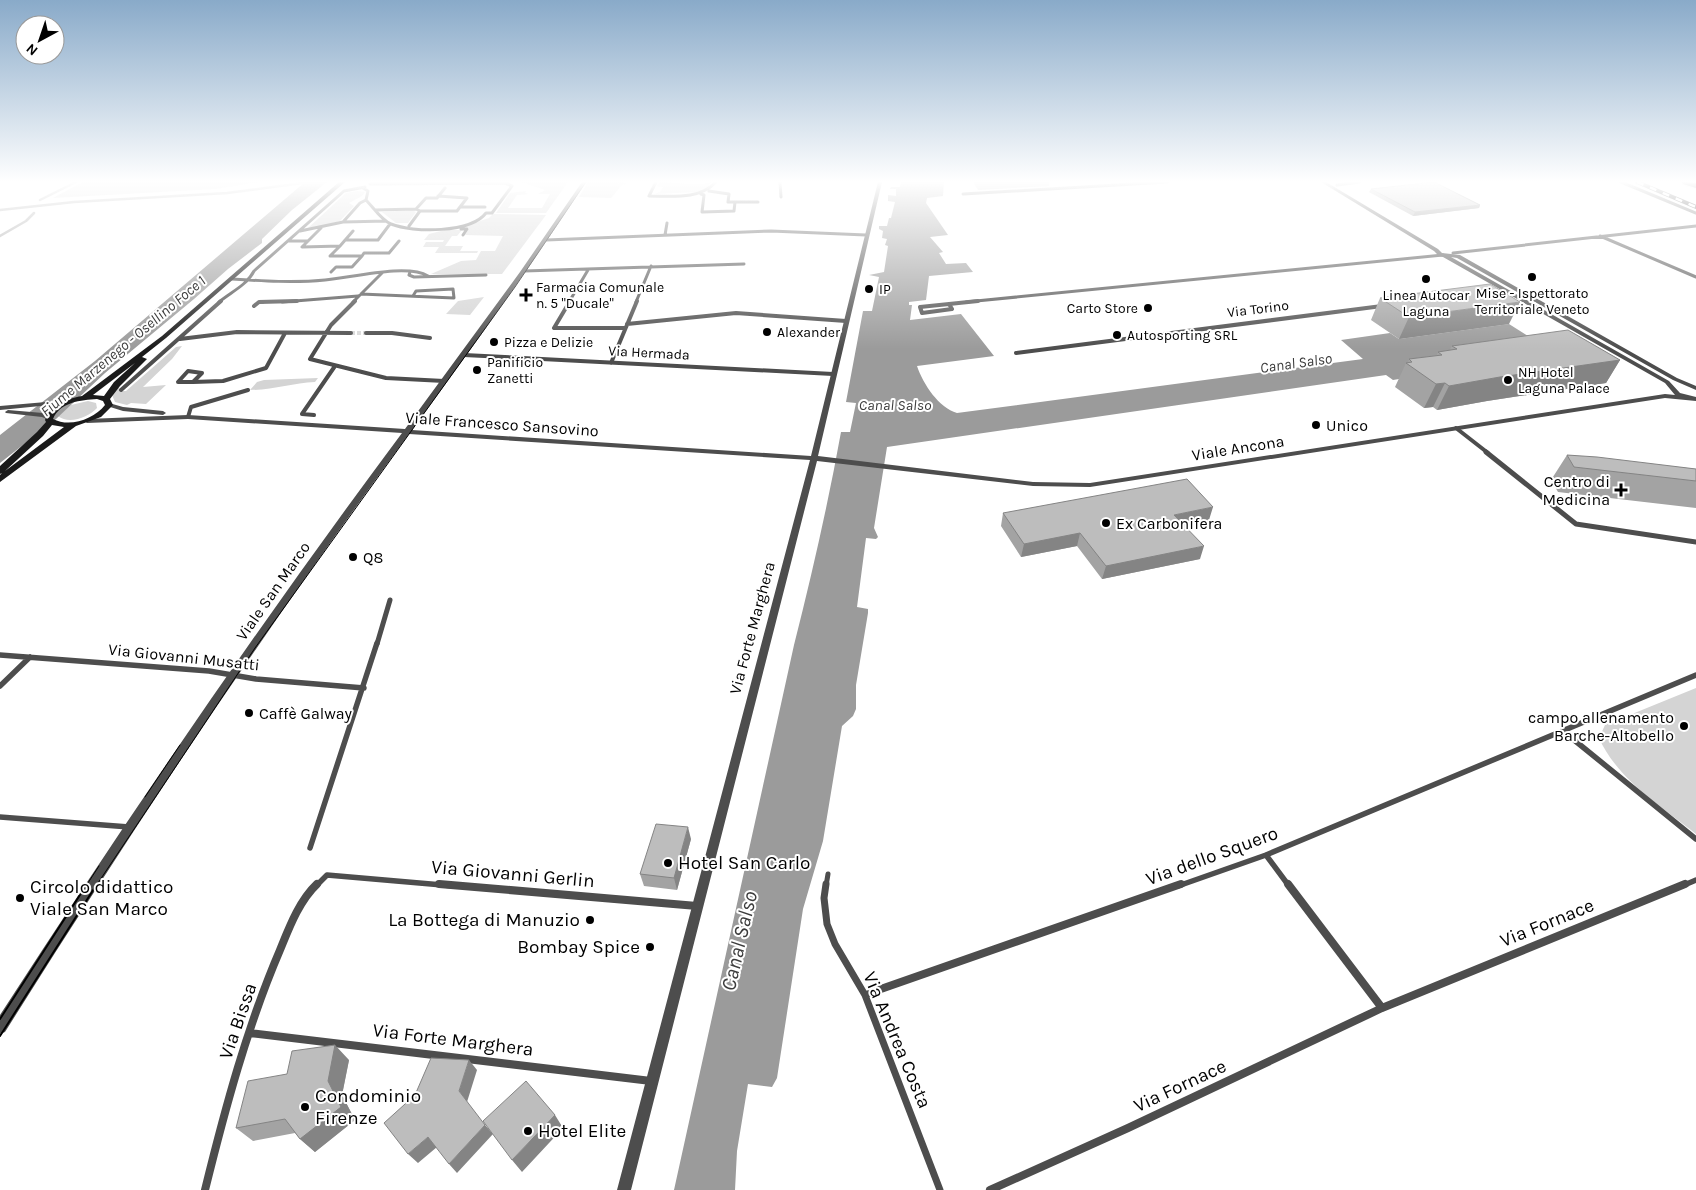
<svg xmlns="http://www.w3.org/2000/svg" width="1696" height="1190" font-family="Karla,sans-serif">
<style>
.green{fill:#d4d4d4}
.water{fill:#9b9b9b}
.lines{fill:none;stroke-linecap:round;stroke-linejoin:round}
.stream{stroke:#9b9b9b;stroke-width:2.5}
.minor-tunnel{stroke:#d9d9d9;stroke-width:4;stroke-dasharray:4 2;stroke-linecap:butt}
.trunk-casing{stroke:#dbdbdb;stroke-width:2}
.pedestrian-far1{stroke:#4d4d4d;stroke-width:5}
.pedestrian{stroke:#4d4d4d;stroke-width:7}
.minor-far4{stroke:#4d4d4d;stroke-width:3}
.minor-far3{stroke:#4d4d4d;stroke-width:4}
.minor-far2{stroke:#4d4d4d;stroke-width:5}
.minor-far1{stroke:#4d4d4d;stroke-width:5.5}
.minor{stroke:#4d4d4d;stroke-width:8}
.tertiary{fill:#4d4d4d;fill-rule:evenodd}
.secondary{fill:#1a1a1a;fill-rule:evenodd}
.trunk{fill:#000;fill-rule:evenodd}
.tram-far1{stroke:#000;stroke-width:1}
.tram{stroke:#000;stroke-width:2}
.rail-casing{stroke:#000;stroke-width:4}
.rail{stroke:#fff;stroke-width:2.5;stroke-dasharray:7;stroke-linecap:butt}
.wall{fill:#a3a3a3}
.shaded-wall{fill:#848484}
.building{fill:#bdbdbd;stroke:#848484}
.poi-dot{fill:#000;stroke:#fff;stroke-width:2}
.labels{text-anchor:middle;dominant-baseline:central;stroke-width:4;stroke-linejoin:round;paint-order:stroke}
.far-poi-label{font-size:14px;fill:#000;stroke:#fff;text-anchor:start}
.far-street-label{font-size:14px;fill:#000;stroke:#fff}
.far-water-label{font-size:15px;font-style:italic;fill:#3c3c3c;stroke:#fff}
.street-label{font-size:16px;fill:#000;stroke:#fff}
.poi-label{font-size:16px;fill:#000;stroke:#fff;text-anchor:start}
.near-street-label{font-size:19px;fill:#000;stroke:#fff}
.near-poi-label{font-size:19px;fill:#000;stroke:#fff;text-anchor:start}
.near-water-label{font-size:21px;font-style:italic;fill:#3c3c3c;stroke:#fff}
</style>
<rect width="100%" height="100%" fill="#fff"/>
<path class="green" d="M 83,182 L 260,182 L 215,189 L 53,198 Z
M 521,182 L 568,182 L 546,213 L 496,213 L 510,193 L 526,191 L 525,193 L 529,194 L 517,195 L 508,208 L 542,208 L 550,194 L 538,194 L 545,190 Z
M 588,182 L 619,182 L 618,184 L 621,182 L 628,183 L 622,185 L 611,198 L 579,197 Z
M 659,182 L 700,184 L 712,182 L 705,189 L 697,192 L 654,194 L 660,192 L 663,187 L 657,186 Z
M 358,191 L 365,192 L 362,196 L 349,203 L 354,206 L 340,221 L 313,229 L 308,228 L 346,193 Z
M 412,210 L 416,212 L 408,223 L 396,223 L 382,212 Z
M 493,214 L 546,215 L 502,274 L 431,274 L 461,261 L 476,260 L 481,251 L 495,251 L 503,236 L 465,235 L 469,228 L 459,228 L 489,218 Z
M 445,230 L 462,230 L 457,236 L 452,236 L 445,246 L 463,246 L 460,251 L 478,251 L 477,253 L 435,253 L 439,247 L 423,247 L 426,242 L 443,242 L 444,240 L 424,240 L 429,234 Z
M 484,297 L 470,315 L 446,314 L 458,301 Z
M 182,346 L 172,359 L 143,387 L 166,385 L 146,404 L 131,403 L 127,405 L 115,402 L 112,395 L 119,387 L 120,391 L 126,391 L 176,347 Z
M 318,378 L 315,382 C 293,383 273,390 250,390 L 257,382 L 264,380 Z
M 88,401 L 96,403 L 97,408 C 89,417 69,425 58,416 L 71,405 Z
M 1696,688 L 1696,834 C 1661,806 1618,780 1599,738 L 1605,725 Z"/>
<path class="water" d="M 305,182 L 327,182 L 292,210 L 262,239 L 262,243 L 228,269 L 194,299 L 105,373 L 56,419 L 0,463 L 0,435 L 95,361 Z
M 901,182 L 944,182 L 943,196 L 927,198 L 926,203 L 948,235 L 930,237 L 943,252 L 939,253 L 946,264 L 966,263 L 973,272 L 929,276 L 926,300 L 909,302 L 909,305 L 912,305 L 910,320 L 961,314 L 994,356 L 917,366 C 923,384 939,408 957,413 L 1363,359 L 1341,340 L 1390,333 L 1399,339 L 1509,324 L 1555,353 L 1393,380 L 1386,375 L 887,447 L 874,528 L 878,537 L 876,539 L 866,538 L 857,607 L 868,609 L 868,613 L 856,685 L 856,709 L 853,716 L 842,726 L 823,841 L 803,909 L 777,1078 L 772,1087 L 748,1084 L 737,1151 L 735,1190 L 674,1190 L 794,645 C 812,574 828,504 841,432 L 850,432 L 856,403 L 846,402 L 863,311 L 872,311 L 879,277 L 869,275 L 884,272 L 888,246 L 885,245 L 887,239 L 882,238 L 883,231 L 879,229 L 879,226 L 887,226 L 889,218 L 891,218 L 895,202 L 888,201 L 888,195 L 896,196 L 896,189 L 890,189 L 891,187 L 900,187 Z"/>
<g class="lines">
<path class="stream" d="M 40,200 L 76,182
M 0,210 L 74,202 L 227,193 L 310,182
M 0,236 L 26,221 L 34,213"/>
<path class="minor-tunnel" d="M 351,333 L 366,333"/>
<defs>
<path id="trunk" d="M 1682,182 L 1696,183 L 1696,188 L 1683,184 Z"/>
</defs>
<use href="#trunk" class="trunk-casing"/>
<path class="pedestrian-far1" d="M 826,886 L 828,874"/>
<path class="pedestrian" d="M 826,884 L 824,898 L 827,924 L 835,944 L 865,995 L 940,1190
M 865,995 L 878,990"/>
<path class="minor-far4" d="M 656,182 L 649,196 C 672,196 699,200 716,182
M 780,182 L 781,197
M 1621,182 L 1696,213
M 1337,185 L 1359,182
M 363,188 L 368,191 L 366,200 C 373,207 382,221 391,224 C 413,233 471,233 486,213 L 492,213 L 512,186 L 505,183 L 370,184
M 709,191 L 729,194 L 728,202 L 758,202
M 701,194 L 704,195 L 702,212 L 734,211 L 735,202
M 963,194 L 1167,182
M 438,196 L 467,198 L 460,207
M 416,209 L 426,198 L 437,198 L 445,188
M 375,210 L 416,209 L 420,211 L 409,226
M 420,211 L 457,211 L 460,207 L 485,207
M 343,222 L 386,221
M 321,228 L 302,247 L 340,246 L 353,231
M 461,229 L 467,229 L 463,235
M 300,231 L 343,222 L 360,203 L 366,200
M 665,235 L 667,223
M 1600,236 L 1696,277
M 345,240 L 378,240 L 390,224
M 546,240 L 771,231 L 866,235
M 288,241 L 308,241
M 1453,253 L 1696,226
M 362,256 L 364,253 L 389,253 L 399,241
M 524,271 L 744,264
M 331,272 L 336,267 L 352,267 L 362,256 L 330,256 L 340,246
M 410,272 L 409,275 L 414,277 L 486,275
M 232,279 C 263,281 294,283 325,280 C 350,278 407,263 428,276
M 361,294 L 454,298 L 453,289 L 416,291 L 413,296
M 219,302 C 231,292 247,285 254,271 L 344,191 L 365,187
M 259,302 L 263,302
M 282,302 L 358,296
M 353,302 L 383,272
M 569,302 L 588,270
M 636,302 L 651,266
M 966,302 L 1443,255"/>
<path class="minor-far3" d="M 355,301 L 331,325 L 310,359 L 386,378 L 444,381
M 570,301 L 554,328 L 625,328
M 949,304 L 952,309 L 922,313 L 920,307 Z
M 949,304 L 978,301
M 254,306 L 259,302 L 297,301
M 627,324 L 736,313 L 846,321
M 366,333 L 392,333 L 430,338
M 180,339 L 237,332 L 351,333
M 1016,353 L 1382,306
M 464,355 L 833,374
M 611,363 L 637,301
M 188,371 L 202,373 L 193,382 L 178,382 Z
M 193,382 L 223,381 L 266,368 L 285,333
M 121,390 L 221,301
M 314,415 L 302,414 L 335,366
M 188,417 L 191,407 L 248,390
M 1456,428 L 1488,453"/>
<path class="minor-far2" d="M 1486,452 L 1576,524 L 1696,542
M 377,644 L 390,600"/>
<path class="minor-far1" d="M 0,655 L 209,671 L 256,679 L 364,688
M 0,686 L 30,657
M 1563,731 L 1696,839
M 0,817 L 129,827
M 310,848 L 377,643
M 1266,855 L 1289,886
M 316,886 L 327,875 L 454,886
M 1178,886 L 1266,855 L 1696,675
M 1682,886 L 1696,880"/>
<path class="minor" d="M 439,884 L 697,906
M 1288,884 L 1382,1008
M 878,990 L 1181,884
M 250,1033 L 651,1081
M 205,1190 C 225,1109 247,1027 280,950 C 289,928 299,901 317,884
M 990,1190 L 1128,1128 L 1382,1008 L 1685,884"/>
<path class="tertiary" d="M 582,182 L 586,182 C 531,266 472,348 412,430 L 811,456 L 878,182 L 882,182 L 818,456 L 1033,482 L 1090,483 L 1665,394 L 1675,395 L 1665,383 L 1443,257 L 1439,256 L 1434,251 L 1321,182 L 1326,182 L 1438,249 L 1442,253 L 1460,255 L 1677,378 L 1696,386 L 1696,390 L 1673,380 L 1457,258 L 1451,257 L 1669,381 L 1680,393 L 1696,397 L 1696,401 L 1665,398 L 1090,487 L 1033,486 L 817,461 L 631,1190 L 617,1190 L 810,460 L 409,434 C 266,628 133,828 5,1032 L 0,1034 L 0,1015 C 128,817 261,622 402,433 L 188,419 L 87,423 L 84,421 L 87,419 L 188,415 L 405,429 L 520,272 Z
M 69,400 L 72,402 L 71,403 L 0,410 L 0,406 Z
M 109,403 L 123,407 L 163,411 L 166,413 L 163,415 L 123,411 L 107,406 L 107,404 Z
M 8,410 L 43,413 L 52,418 L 49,420 L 42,417 L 6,413 L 5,412 Z"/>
<path class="secondary" d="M 339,182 L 345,182 L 166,338 L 142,357 L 147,359 L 120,386 L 110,399 L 113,405 L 101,417 L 76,426 L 0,482 L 0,475 L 2,473 L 0,474 L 0,466 L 37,432 L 46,422 L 45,420 C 51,404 66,399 82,396 L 162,336 ZM 135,363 L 114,382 L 104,396 L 93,395 ZM 97,399 L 103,401 L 105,405 C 94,419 70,428 53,419 C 60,402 81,400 97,399 ZM 52,425 L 64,427 L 5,471 L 43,436 Z"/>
<use href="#trunk" class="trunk"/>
<path class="tram-far1" d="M 145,797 L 180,745
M 86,886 L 99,866
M 96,886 L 255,648 L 515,287 L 586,182"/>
<path class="tram" d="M 0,1019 L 87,884
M 0,1036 L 97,884"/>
<defs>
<path id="rail" d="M 1637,182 L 1696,207"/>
</defs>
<use href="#rail" class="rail-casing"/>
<use href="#rail" class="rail"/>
</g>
<path class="wall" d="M 973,182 L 1049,182 L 1049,186 L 978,190 Z
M 1371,189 L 1480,205 L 1479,208 L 1413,216 L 1369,192 Z
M 1380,298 L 1509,324 L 1399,339 L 1371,320 Z
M 1452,346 L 1620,360 L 1606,383 L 1487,401 L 1437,410 L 1433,407 L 1424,408 L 1395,387 L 1406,363 L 1408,363 L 1409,359 L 1437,355 L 1438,352 L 1449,351 Z
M 1567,455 L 1696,469 L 1696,508 L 1558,492 L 1551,480 Z
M 1003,513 L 1209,520 L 1183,525 L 1200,559 L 1102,579 L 1077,546 L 1021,557 L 1001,526 Z
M 691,839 L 677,890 L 644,886 L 640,874 Z
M 349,1060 L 342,1095 L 355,1120 L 315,1152 L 300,1139 L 295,1133 L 253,1141 L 236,1128 L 287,1074 Z"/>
<path class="shaded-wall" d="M 1480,205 L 1479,208 L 1413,216 L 1415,212 Z
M 1520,302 L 1509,324 L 1399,339 L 1409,317 Z
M 1620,360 L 1606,383 L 1487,401 L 1437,410 L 1449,386 L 1500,377 Z
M 1445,383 L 1433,407 L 1424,408 L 1436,384 Z
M 1213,507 L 1209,520 L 1170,528 L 1174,515 Z
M 1080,533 L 1077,546 L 1021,557 L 1024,544 Z
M 1204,546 L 1200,559 L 1102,579 L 1106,566 Z
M 688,827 L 691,839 L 677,890 L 674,878 Z
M 335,1045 L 349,1060 L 342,1095 L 355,1120 L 315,1152 L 300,1139 Z
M 469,1060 L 477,1070 L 467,1102 L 459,1091 Z
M 555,1115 L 563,1128 L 522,1172 L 512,1160 Z
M 485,1125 L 493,1134 L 457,1173 L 449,1164 Z
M 428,1137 L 437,1147 L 418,1163 L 408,1154 Z"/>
<path class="building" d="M 1434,182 L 1480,205 L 1415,212 L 1371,189 Z
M 1490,284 L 1520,302 L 1409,317 L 1380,298 Z
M 1568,330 L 1620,360 L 1500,377 L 1449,386 L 1445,383 L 1436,384 L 1406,363 L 1412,362 L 1409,359 L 1442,355 L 1438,352 L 1457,349 L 1452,346 Z
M 1567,455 L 1597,457 L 1696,469 L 1696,481 L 1574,467 Z
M 1187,479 L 1213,507 L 1174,515 L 1204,546 L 1106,566 L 1080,533 L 1024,544 L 1003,513 Z
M 656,824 L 688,827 L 674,878 L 640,874 Z
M 335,1045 L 328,1081 L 341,1107 L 300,1139 L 285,1119 L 236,1128 L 248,1081 L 287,1074 L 292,1051 Z
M 431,1058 L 469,1060 L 459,1091 L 485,1125 L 449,1164 L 428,1137 L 408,1154 L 384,1123 L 415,1095 Z
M 526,1081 L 555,1115 L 512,1160 L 483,1121 Z"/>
<linearGradient id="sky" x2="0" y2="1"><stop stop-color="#89aac9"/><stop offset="0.52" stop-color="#fff"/><stop offset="1" stop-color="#fff" stop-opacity="0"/></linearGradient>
<rect width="1696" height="349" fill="url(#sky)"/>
<g class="poi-dot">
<circle cx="1532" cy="277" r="5"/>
<circle cx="1426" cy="279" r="5"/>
<circle cx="869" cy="289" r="5"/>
<path d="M523.5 287.5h5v5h5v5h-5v5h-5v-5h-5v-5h5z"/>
<circle cx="1148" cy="308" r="5"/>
<circle cx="767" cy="332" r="5"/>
<circle cx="1117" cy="335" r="5"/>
<circle cx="494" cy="342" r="5"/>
<circle cx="477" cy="370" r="5"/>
<circle cx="1508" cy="380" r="5"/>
<circle cx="1316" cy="425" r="5"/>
<path d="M1618.5 482.5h5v5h5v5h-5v5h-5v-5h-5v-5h5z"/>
<circle cx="1106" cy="523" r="5"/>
<circle cx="353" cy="557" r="5"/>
<circle cx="249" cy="713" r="5"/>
<circle cx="1684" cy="726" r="5"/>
<circle cx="668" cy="863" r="5"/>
<circle cx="20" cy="898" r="5"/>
<circle cx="590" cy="920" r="5"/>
<circle cx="650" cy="947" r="5"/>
<circle cx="305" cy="1107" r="5"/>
<circle cx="528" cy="1131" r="5"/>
</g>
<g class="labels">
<g class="far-poi-label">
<text x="536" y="287">Farmacia Comunale<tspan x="536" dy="16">n. 5 "Ducale"</tspan></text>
<text x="879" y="289">IP</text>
<text x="1532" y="293" text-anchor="middle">Mise - Ispettorato<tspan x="1532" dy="16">Territoriale Veneto</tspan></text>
<text x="1426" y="295" text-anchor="middle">Linea Autocar<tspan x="1426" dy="16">Laguna</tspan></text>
<text x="1138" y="308" text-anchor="end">Carto Store</text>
<text x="777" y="332">Alexander</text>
<text x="1127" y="335">Autosporting SRL</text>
<text x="504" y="342">Pizza e Delizie</text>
<text x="487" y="362">Panificio<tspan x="487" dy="16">Zanetti</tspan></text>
<text x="1518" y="372">NH Hotel<tspan x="1518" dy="16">Laguna Palace</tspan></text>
</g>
<g class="far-street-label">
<text transform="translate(1258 309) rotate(-7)">Via Torino</text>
<text transform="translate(649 353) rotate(3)">Via Hermada</text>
</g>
<g class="far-water-label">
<text transform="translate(123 346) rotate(-40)">Fiume Marzenego - Osellino Foce 1</text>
<text transform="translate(1296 363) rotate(-8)">Canal Salso</text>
<text x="895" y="405">Canal Salso</text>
</g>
<g class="street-label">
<text transform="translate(502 424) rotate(4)">Viale Francesco Sansovino</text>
<text transform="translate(1238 448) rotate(-9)">Viale Ancona</text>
<text transform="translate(273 591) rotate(-55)">Viale San Marco</text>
<text transform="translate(752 628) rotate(-75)">Via Forte Marghera</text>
<text transform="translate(184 657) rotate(6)">Via Giovanni Musatti</text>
</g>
<g class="poi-label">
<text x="1326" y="425">Unico</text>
<text x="1610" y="481" text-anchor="end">Centro di<tspan x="1610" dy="18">Medicina</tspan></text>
<text x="1116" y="523">Ex Carbonifera</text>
<text x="363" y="557">Q8</text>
<text x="259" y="713">Caffè Galway</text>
<text x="1674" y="717" text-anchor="end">campo allenamento<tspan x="1674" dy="18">Barche-Altobello</tspan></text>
</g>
<g class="near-street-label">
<text transform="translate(1212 856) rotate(-20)">Via dello Squero</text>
<text transform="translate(513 874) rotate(5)">Via Giovanni Gerlin</text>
<text transform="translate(1547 923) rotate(-22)">Via Fornace</text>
<text transform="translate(238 1021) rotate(-71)">Via Bissa</text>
<text transform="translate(453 1040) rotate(7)">Via Forte Marghera</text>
<text transform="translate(897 1040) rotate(67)">Via Andrea Costa</text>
<text transform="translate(1180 1086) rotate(-25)">Via Fornace</text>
</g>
<g class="near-poi-label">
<text x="678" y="863">Hotel San Carlo</text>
<text x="30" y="887">Circolo didattico<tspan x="30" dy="22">Viale San Marco</tspan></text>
<text x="580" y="920" text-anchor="end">La Bottega di Manuzio</text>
<text x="640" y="947" text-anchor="end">Bombay Spice</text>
<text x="315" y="1096">Condominio<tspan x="315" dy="22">Firenze</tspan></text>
<text x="538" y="1131">Hotel Elite</text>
</g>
<g class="near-water-label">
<text transform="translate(739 941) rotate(-77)">Canal Salso</text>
</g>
</g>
<g transform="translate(40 40) rotate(220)"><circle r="24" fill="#ffffff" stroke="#999999"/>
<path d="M0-4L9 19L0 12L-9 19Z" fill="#000000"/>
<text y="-8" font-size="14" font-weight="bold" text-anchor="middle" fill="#000000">N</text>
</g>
</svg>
